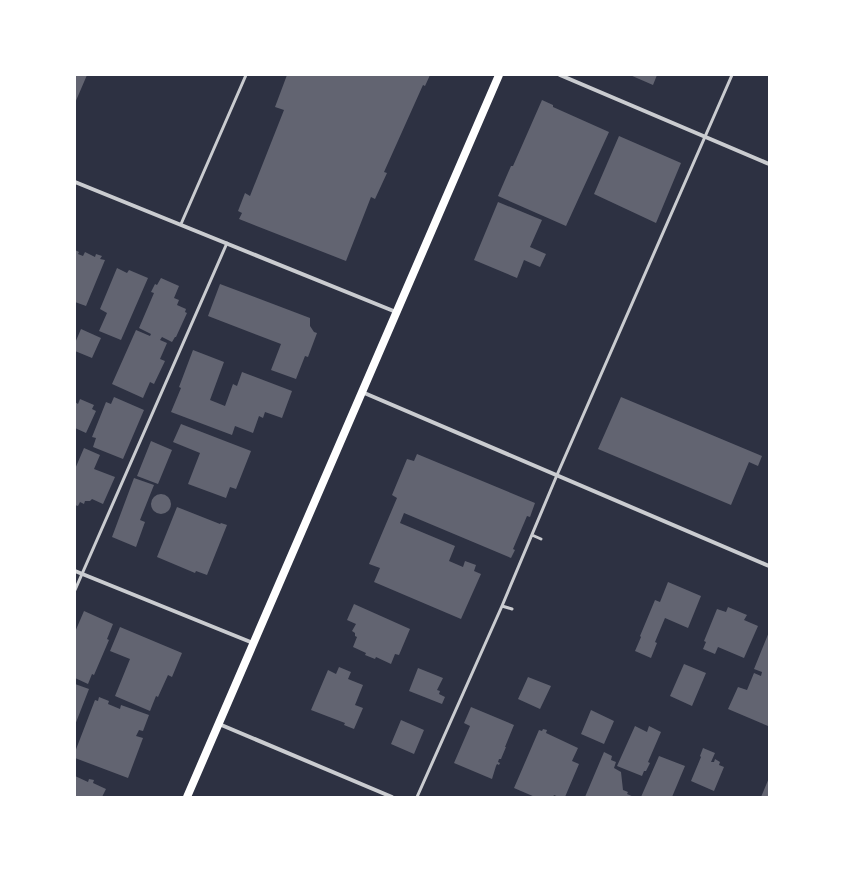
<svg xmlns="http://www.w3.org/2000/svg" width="844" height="872" font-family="'Open Sans',sans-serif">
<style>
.building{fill:#626471}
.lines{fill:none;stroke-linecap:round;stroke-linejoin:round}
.service{stroke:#caccd0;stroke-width:3}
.minor{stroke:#caccd0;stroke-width:4}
.secondary{stroke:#fff;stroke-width:8}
</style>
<rect width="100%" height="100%" fill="#2d3142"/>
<path class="building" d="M 75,75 L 87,75 L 75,103 Z
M 287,75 L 430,75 L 425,86 L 423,85 L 384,172 L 387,173 L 375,199 L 371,197 L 346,261 L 239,219 L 242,213 L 238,211 L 245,193 L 250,196 L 284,110 L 275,107 Z
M 630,75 L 657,75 L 653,85 Z
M 542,100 L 553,105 L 553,107 L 609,132 L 566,226 L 498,196 L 511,166 L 513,166 Z
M 619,136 L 681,163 L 656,223 L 594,194 Z
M 498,202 L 542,220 L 530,247 L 546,254 L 540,267 L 524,260 L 517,278 L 474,260 Z
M 75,250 L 79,252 L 78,254 L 83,256 L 85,252 L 95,257 L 96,254 L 102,256 L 100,259 L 105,260 L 86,306 L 75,302 Z
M 117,268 L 127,273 L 129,270 L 148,278 L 121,340 L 99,331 L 107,313 L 100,309 Z
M 161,278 L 179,286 L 174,298 L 179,300 L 177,305 L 186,309 L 185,312 L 187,313 L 176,337 L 175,337 L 172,342 L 162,337 L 160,340 L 167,343 L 160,359 L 165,361 L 154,384 L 150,382 L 143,398 L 112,384 L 136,330 L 150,336 L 151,334 L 139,328 L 154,293 L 151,292 L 155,284 L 157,285 Z
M 220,284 L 310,318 L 310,326 L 314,332 L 317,333 L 308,357 L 305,356 L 296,379 L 271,370 L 281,344 L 208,316 Z
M 81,329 L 101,338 L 92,358 L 75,351 L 75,343 Z
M 193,350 L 224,362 L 210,400 L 225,406 L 233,384 L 237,386 L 242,372 L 292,391 L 282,418 L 265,412 L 263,418 L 259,416 L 253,433 L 235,426 L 232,435 L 171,412 L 181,388 L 179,387 Z
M 114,397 L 144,410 L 123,459 L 93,447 L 96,438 L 92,437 L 106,402 L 111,404 Z
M 621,397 L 762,456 L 758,466 L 749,462 L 731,505 L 598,449 Z
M 80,399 L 94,405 L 92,409 L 96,411 L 86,433 L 75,428 L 75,402 L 78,404 Z
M 181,424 L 251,451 L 236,489 L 230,487 L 226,498 L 188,484 L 200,453 L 173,442 Z
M 151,441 L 172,450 L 158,484 L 137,476 Z
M 84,448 L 100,455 L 94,469 L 115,477 L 103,504 L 92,499 L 90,501 L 85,501 L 84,504 L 80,502 L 78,506 L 75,505 L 75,469 Z
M 417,454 L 535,503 L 530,517 L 527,516 L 513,549 L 515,550 L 511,558 L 404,513 L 400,523 L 455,546 L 449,561 L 463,567 L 465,561 L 476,565 L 474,571 L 481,574 L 461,619 L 374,582 L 380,568 L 369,564 L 397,498 L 392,495 L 407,459 L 414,461 Z
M 134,478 L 154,485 L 140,520 L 145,522 L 136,547 L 112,537 Z
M151 504a10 10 0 1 1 20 0a10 10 0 1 1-20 0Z
M 177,507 L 220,524 L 221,523 L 227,525 L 207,575 L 196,571 L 195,573 L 157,557 Z
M 668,582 L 701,596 L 688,628 L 665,618 L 655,642 L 657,643 L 651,658 L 635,651 L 641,637 L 640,636 L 655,600 L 660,602 Z
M 354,604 L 410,629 L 399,655 L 395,654 L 391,664 L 376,657 L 375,659 L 365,655 L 366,653 L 353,647 L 357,637 L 355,636 L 355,633 L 352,631 L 356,624 L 347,620 Z
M 728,607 L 747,615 L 744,620 L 758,626 L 744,658 L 718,647 L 715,654 L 703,649 L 706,642 L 704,641 L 717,609 L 726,612 Z
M 84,611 L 113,624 L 107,639 L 109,640 L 94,675 L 92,674 L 88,684 L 75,678 L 75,632 Z
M 120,627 L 182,653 L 172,677 L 168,675 L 158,697 L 156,696 L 150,711 L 115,696 L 130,659 L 110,651 Z
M 769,632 L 769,724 L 768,726 L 728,709 L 738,687 L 747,690 L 754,673 L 761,676 L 762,672 L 754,669 Z
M 684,664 L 706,673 L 692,706 L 670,696 Z
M 339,667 L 351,672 L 348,679 L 363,685 L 355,705 L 363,708 L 354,729 L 344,725 L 345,723 L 311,710 L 328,670 L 336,674 Z
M 418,668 L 443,678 L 437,690 L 440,691 L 439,694 L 445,697 L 442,704 L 409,691 Z
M 528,677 L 551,686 L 540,709 L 518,699 Z
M 75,684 L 89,689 L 75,725 Z
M 99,697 L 109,701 L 108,704 L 120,709 L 121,705 L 149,715 L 143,731 L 139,730 L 136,736 L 143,738 L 128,778 L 75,758 L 75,752 L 95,700 L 98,701 Z
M 471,707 L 514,725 L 505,747 L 506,747 L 501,759 L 499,759 L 498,762 L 500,763 L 499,765 L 497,764 L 496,766 L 492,779 L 454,763 L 470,726 L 464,723 Z
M 591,710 L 614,721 L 604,744 L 581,734 Z
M 401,720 L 424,730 L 414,754 L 391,744 Z
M 635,726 L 647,732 L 649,726 L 661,732 L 648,762 L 650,763 L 646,771 L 644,771 L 642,776 L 617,766 Z
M 543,729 L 547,730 L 546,733 L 578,748 L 572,761 L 579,764 L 565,797 L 559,797 L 554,795 L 553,797 L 535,797 L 514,788 L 539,730 L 542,731 Z
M 703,748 L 715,753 L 711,762 L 714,762 L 715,759 L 720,762 L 719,765 L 724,767 L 714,791 L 691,781 L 701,757 L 700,756 Z
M 604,752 L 612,756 L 611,760 L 616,762 L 614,768 L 621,772 L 623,790 L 628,792 L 627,794 L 634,797 L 585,797 Z
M 659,756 L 685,766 L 672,797 L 641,797 Z
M 75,776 L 88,782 L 89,779 L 94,780 L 93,783 L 106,789 L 102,797 L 75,797 Z
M 769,778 L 769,797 L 761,797 Z"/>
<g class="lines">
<path class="service" d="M 181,224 L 246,75
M 532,535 L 541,539
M 75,590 L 227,243
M 502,606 L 512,609
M 417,797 L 502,606 L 557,475 L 732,75"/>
<path class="minor" d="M 560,75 L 769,164
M 75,182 L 396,312
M 362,392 L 769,566
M 75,571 L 253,643
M 219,724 L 392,797"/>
<path class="secondary" d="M 187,797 L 499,75"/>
</g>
<rect width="844" height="872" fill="none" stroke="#ffffff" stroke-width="152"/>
</svg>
